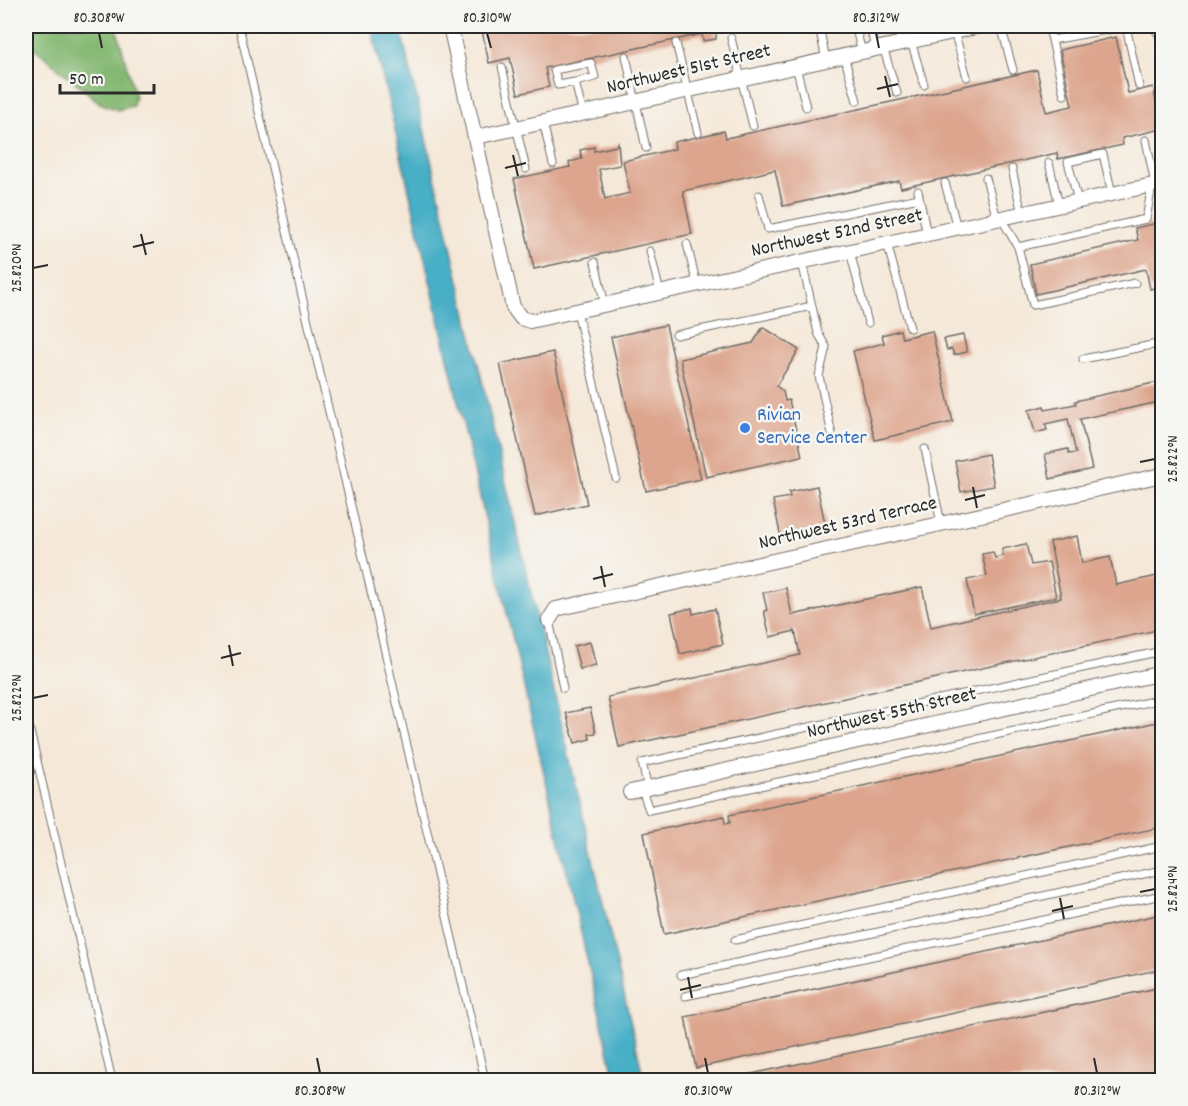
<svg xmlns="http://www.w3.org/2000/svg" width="1188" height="1106" font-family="Dekko,sans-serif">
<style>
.forest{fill:#84b872;stroke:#58724e;stroke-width:1.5}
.water{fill:#47afc6;stroke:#396d78;stroke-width:1.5}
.building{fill:#dda58d}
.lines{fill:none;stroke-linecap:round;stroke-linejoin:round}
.service-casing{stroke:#726d68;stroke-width:9}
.minor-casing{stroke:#726d68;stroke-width:16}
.secondary-casing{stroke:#726d68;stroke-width:22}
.service{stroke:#fff;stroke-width:7}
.minor{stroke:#fff;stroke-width:14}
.secondary{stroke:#fff;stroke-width:20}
.ticks{fill:none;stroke:#2b2b2b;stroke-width:2}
.shop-dot{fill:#3f7fe0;stroke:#f6f6f2;stroke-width:2}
.labels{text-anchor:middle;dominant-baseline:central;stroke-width:5;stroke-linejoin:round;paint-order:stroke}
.street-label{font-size:20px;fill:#2b2b2b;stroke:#f6f6f2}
.shop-label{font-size:20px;fill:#366cbe;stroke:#f6f6f2;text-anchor:start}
.neatline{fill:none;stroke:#2b2b2b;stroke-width:2}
.ticks-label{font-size:15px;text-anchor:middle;fill:#2b2b2b}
</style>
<rect width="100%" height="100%" fill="#f6f6f2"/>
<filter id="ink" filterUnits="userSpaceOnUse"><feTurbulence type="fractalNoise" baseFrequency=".0167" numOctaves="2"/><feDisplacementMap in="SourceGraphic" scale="12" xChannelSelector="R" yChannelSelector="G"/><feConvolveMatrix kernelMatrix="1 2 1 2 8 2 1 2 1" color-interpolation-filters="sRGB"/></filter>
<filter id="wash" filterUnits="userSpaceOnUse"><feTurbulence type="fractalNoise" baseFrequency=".008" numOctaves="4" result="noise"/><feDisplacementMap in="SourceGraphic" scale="24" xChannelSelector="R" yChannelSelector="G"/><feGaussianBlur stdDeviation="1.35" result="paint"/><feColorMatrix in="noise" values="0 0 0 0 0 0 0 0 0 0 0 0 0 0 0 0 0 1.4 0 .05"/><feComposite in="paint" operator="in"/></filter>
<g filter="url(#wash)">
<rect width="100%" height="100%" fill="#f5e8d8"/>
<path class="forest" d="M 26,26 L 116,26 L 135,96 L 133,106 L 118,110 L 100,103 L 26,41 Z"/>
<path class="water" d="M 371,26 L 400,26 L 644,1080 L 615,1080 Z"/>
<g id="blocks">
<path class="building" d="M 481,26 L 724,26 L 724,27 L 716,28 L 716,39 L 703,41 L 702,34 L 545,68 L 549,87 L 518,94 L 510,58 L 489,63 Z
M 1116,37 L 1128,93 L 1153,87 L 1162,129 L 1122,138 L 1123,145 L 1058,159 L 1057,153 L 901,188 L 899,181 L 783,206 L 775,170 L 683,191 L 692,234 L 534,269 L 514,179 L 570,167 L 569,162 L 582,159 L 580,150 L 594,147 L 594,151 L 616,146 L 618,143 L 620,165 L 599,169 L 605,199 L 630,193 L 623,161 L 675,149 L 674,142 L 724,131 L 726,138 L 1037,70 L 1046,112 L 1072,106 L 1060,50 Z
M 1162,222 L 1162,286 L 1150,289 L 1146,269 L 1036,294 L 1030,264 L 1138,240 L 1135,228 Z
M 666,325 L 701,479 L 646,491 L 611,337 Z
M 763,327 L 799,350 L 776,386 L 783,391 L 785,401 L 789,400 L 802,456 L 706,477 L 680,359 L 753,343 Z
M 900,330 L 902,338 L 932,331 L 953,422 L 875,440 L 853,351 L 884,343 L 882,335 Z
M 963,335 L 967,352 L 954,355 L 952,349 L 947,350 L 944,339 Z
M 553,352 L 587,504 L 535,516 L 500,364 Z
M 1162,381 L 1162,415 L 1159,402 L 1080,419 L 1092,469 L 1050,479 L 1045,454 L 1068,449 L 1069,454 L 1076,453 L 1068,419 L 1045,424 L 1047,430 L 1035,433 L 1029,410 L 1044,406 L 1045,410 L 1076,404 L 1075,401 Z
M 988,454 L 994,486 L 961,492 L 955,461 Z
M 817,486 L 826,528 L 781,538 L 773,500 L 790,497 L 789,492 Z
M 1077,536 L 1082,563 L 1110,557 L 1116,585 L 1162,575 L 1162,629 L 619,747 L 608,697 L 800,655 L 795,631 L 770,637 L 764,611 L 767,610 L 763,593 L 786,588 L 792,615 L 922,587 L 931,627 L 1061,598 L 1050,542 Z
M 1026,544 L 1031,565 L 1049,562 L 1056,597 L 974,614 L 967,580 L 987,576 L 982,554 L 993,552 L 995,558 L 1003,556 L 1002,549 Z
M 692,608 L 693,614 L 715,609 L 723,644 L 680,654 L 671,613 Z
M 590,642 L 596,665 L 580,669 L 574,646 Z
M 590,708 L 596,733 L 589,734 L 590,739 L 575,743 L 566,713 Z
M 1162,721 L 1162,827 L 664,934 L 644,833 L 724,816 L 725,824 L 730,823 L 729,815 Z
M 1162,914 L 1162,969 L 696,1068 L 685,1017 Z
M 1162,987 L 1162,1080 L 727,1080 L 727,1079 Z"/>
</g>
</g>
<g filter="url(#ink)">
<use href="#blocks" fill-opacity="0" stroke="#726d68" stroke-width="1.5"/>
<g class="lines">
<defs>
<path id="service" d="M 239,26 L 485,1080
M 819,26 L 826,60
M 855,26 L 862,52
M 870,26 L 875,49
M 897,26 L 901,43
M 1001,26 L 1013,70
M 1048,26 L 1052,40 L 1117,28
M 1116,26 L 1127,31 L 1139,86
M 954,31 L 967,77
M 731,38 L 753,126
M 1052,40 L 1064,95
M 911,41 L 924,85
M 676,43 L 698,133
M 883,47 L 897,93
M 626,56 L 646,148
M 844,56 L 857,101
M 796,66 L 806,107
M 502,67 L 526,169
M 575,82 L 558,85 L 554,70 L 591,63 L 595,77 L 575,82 L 583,114
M 543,122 L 553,164
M 1146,140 L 1155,184
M 1049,163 L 1059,205
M 1012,169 L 1022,214
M 986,178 L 997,219
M 945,183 L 957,228
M 918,191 L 927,235
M 759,195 L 768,229 L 919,198
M 1078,201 L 1068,162 L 1103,154 L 1112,194
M 1001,218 L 1018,247 L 1033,305 L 1135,283
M 887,243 L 910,328
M 687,244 L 697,285
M 1018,247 L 1146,219 L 1152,185
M 650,251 L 660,293
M 850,251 L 868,323
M 595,262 L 605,305
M 802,262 L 818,333 L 826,347 L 819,376 L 832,434
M 577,311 L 616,478
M 676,335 L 812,306
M 1083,359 L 1162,343
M 925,449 L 941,523
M 549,620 L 563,688
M 26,714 L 112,1080
M 648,788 L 642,763 L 1162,651
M 642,790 L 649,810 L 1162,699
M 735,940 L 1162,846
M 681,975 L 1162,870
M 685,996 L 1162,895"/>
<path id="minor" d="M 450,26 L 513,307 L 521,318 L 530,321 L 1162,183
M 476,137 L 980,26
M 549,620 L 556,609 L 1162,475
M 630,792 L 1162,673"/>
<path id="secondary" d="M 1162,26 L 1162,28"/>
</defs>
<use href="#service" class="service-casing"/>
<use href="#minor" class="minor-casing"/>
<use href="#secondary" class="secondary-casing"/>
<use href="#service" class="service"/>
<use href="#minor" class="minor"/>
<use href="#secondary" class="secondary"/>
</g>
</g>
<path class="ticks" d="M 99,33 L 102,48M 487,33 L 491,48M 876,33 L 879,48M 885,76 L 890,97M 877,89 L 898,84M 513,155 L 518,176M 505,168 L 526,163M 141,234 L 146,255M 133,247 L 154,242M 33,268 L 48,265M 1140,462 L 1155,459M 973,487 L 977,508M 965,500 L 985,495M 601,566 L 605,587M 593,579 L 613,574M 229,645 L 233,666M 221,658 L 241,653M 33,698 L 48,695M 1140,892 L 1155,889M 1060,898 L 1064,919M 1052,911 L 1073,906M 688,977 L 692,998M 680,990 L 701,985M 317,1058 L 320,1073M 705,1058 L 708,1073M 1094,1058 L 1097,1073"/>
<circle class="shop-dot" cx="745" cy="428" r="6"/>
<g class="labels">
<g class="street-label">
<text transform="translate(689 70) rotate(-13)">Northwest 51st Street</text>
<text transform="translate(837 234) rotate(-12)">Northwest 52nd Street</text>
<text transform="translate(848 524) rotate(-13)">Northwest 53rd Terrace</text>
<text transform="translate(892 714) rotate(-13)">Northwest 55th Street</text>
</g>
<g class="shop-label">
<text x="757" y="416">Rivian<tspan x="757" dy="23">Service Center</tspan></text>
</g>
</g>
<rect width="1188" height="1106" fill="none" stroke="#f6f6f2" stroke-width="66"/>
<path d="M60 84v9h94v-9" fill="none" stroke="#2b2b2b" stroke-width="3"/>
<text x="69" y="84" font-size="18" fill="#2b2b2b" stroke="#f6f6f2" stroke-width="4.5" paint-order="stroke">50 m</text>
<rect x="33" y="33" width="1122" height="1040" class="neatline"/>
<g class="ticks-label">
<text x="99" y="22">80.308°W</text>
<text x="487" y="22">80.310°W</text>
<text x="876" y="22">80.312°W</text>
<text transform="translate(16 268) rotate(-90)" y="5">25.820°N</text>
<text transform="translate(1172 459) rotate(-90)" y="5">25.822°N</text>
<text transform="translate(16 698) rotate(-90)" y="5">25.822°N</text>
<text transform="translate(1172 889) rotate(-90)" y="5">25.824°N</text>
<text x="320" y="1095">80.308°W</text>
<text x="708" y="1095">80.310°W</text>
<text x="1097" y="1095">80.312°W</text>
</g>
</svg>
